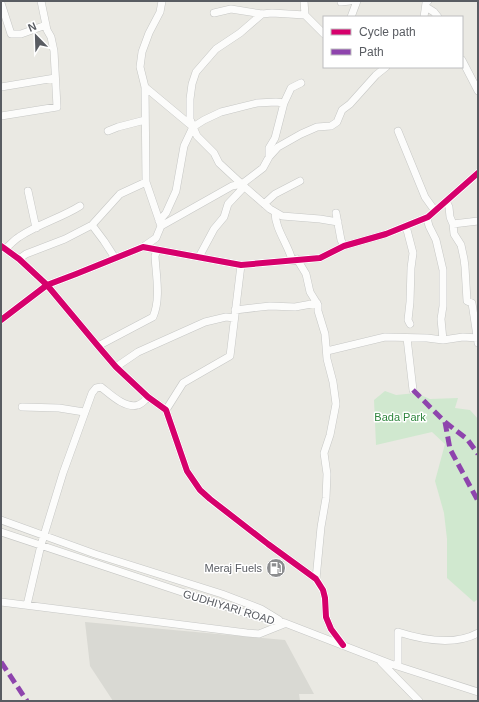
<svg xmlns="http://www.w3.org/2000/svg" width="479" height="702" font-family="Helvetica,sans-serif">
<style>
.industrial{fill:#d9d9d3}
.green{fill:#d0e8cf}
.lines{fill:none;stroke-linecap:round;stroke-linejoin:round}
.minor-casing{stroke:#c6c7c5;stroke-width:8}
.minor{stroke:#fcfcfb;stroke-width:7}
.quiet{stroke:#8e44ad;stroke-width:5;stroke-dasharray:10 5;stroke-linecap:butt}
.cycleway-casing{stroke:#fff;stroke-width:8}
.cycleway{stroke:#d6006c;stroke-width:6}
.labels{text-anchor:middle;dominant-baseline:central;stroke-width:3;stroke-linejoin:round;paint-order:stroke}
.park-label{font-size:11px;fill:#2e853d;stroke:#fff}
.poi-label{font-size:11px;fill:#595c62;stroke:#fff;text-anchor:end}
.street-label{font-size:11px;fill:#595c62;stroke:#fff}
</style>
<rect width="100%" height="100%" fill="#eae9e3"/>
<path class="industrial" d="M 85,622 L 285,640 L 314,694 L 299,694 L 300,701 L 113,701 L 90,666 Z"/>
<path class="green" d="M 385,391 L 396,395 L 416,393 L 430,399 L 458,398 L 455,408 L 470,410 L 478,419 L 478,599 L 474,602 L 447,578 L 447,539 L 444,513 L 435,481 L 445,444 L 432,432 L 376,445 L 374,400 Z"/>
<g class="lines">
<defs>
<path id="minor" d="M 304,1 L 305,15 L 324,34
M 341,2 L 350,1
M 1,3 L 11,34 L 21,34 L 46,25
M 426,7 L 434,12 L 438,17
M 214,13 L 231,9 L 262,14 L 272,13 L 305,15
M 262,14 L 240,33 L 216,49 L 196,72 L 192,84 L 190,99 L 190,119 L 193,127 L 197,136 L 214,153 L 219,163 L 247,189 L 270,209 L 282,216 L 320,219 L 338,222
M 351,17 L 357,1
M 424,17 L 426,3 L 428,1
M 462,60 L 478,91
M 1,87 L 55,78
M 145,87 L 193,127
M 1,116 L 57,107 L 54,51 L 51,37 L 47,30 L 41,1
M 108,131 L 118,127 L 145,120
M 398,131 L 425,197 L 435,211
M 269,157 L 278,147 L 301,134 L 317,127 L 331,126 L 337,122 L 342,110 L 350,104 L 376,75 L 386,67
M 28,191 L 36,228
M 446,201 L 449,207 L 450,217 L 453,224 L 454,234 L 461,245 L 464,259 L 465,267 L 467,301 L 472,303 L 478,343
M 264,204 L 275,194 L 300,181
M 275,212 C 275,229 288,244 292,260
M 336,213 L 341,240 L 344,246
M 427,218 L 429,226 L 436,240 L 443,270 L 443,306 L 441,319 L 443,340
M 159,221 L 166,213 L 176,191 L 184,146 L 193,127 L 204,120 L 221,112 L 257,103 L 276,102 L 284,103
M 453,224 L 478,221
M 92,225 L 120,194 L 146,182
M 161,226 L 232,186 L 242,184 L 263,168 L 269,157 L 269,148 L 275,138 L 284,103 L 291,88 L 301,83
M 406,226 L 413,253 L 411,268 L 410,302 L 408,320 L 410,324
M 1,246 L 19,259 L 47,285 L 98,346 L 116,367 L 148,397 L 166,410 L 187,471 L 200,490 L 210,499 L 268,544 L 316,579 L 323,590 L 325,598 L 326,617 L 331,629 L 343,645
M 143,247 L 156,238 L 161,226 L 146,182 L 145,87 L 140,67 L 142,52 L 149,33 L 160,12 L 162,1
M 5,249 C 10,245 14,240 19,237 C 38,224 61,218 80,206
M 199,257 L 214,229 L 224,217 L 228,204 L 244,187
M 19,259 L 26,254 L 65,239 L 92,225 L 104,241 L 115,258
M 297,259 L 306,274 L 310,292 L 318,305 L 318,311 L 325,334 L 327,359 L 333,382 L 336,404 L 330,435 L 324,453 L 327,474 L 326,498 L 321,527 L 316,579
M 235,310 L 270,306 L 295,307 L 317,303
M 1,320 L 47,285 L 76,274 L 143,247 L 241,265 L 320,258 L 344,246 L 386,234 L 428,217 L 478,173
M 407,338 L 413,390
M 98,346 L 153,317 C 161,299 156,275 155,256 L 157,250
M 327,351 L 385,337 L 427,338 L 443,340 L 463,337 L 478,338
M 116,367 L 138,352 L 205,322 L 226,317 L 234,318
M 22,407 L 59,408 L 84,412
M 166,410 L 183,383 L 230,356 L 241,265
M 1,520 L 95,554 L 222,594 L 261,609 L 279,620
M 1,532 L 251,615 L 285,623 L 391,664 L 478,692
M 1,602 L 247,633 L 259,634 L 284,624
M 27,605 L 41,545 L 63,473 L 92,393 L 96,388 L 101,387 C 110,394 125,409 138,405 C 142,404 145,400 148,397
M 381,662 L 419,701
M 398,666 L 398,632 C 423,640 454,646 478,633"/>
</defs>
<use href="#minor" class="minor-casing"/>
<use href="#minor" class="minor"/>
<path class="quiet" d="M 413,390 L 445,422 L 450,449 L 478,501
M 445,422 L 467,439 L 478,454
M 1,662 L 27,701"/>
<defs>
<path id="cycleway" d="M 1,246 L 19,259 L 47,285 L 98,346 L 116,367 L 148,397 L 166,410 L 187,471 L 200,490 L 210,499 L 268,544 L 316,579 L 323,590 L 325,598 L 326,617 L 331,629 L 343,645
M 1,320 L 47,285 L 76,274 L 143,247 L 241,265 L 320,258 L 344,246 L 386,234 L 428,217 L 478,173"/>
</defs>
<use href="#cycleway" class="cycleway-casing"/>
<use href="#cycleway" class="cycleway"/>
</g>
<defs>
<symbol id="fuel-disc" viewBox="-11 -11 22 22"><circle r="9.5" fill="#8c8d8f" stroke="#fff"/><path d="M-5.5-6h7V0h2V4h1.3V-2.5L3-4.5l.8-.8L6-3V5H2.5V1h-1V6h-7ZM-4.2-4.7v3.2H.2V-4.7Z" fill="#fff"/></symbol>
</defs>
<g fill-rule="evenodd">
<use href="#fuel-disc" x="265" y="557" width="22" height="22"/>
</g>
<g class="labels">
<g class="park-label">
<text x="400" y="417">Bada Park</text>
</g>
<g class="poi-label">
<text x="262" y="568">Meraj Fuels</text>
</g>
<g class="street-label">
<text transform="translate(229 607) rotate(17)">GUDHIYARI ROAD</text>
</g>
</g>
<rect width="479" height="702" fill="none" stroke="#595c62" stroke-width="4"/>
<rect x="323" y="16" width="140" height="52" fill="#ffffff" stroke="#bdbec0"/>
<rect x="331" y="29" width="20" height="6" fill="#d6006c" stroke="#bdbec0"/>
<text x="359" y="36" font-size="12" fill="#595c62">Cycle path</text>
<rect x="331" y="49" width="20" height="6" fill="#8e44ad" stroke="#bdbec0"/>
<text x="359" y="56" font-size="12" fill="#595c62">Path</text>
<g transform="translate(36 36) rotate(337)" stroke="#ffffff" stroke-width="3" paint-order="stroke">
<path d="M0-3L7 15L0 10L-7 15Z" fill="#595c62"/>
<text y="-6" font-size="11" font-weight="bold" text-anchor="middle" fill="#595c62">N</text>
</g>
</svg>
